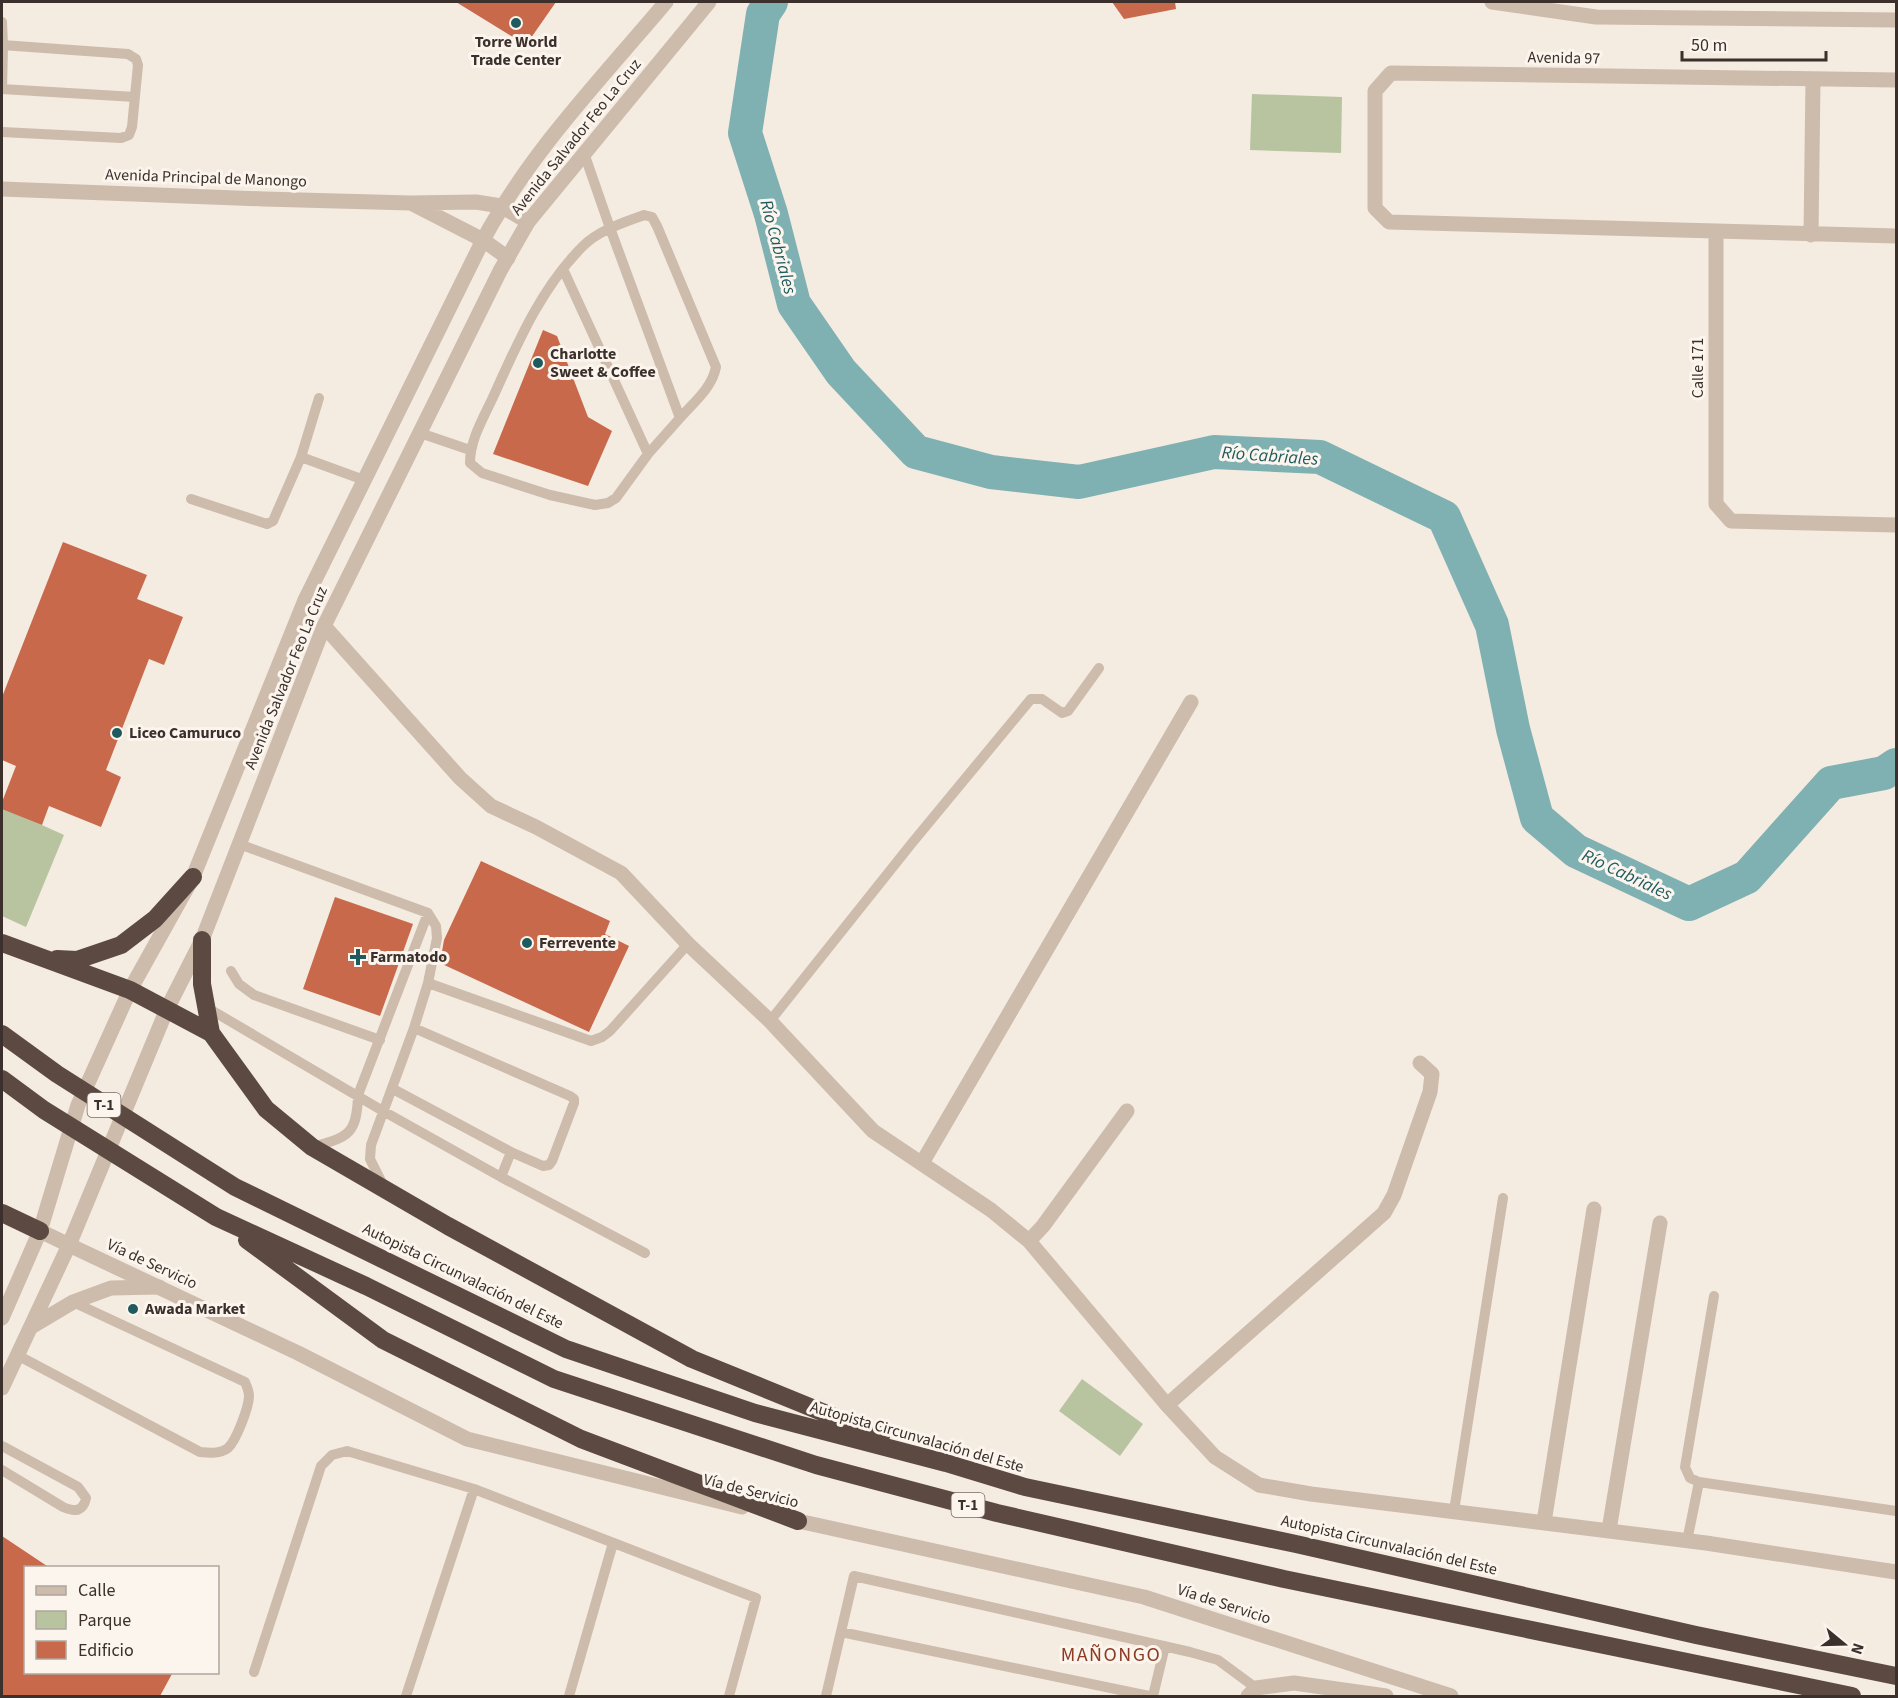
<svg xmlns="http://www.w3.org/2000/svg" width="1898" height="1698" font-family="'Source Sans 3',sans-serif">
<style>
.green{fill:#b8c4a0}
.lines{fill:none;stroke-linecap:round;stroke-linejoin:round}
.river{stroke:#7fb0b2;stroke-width:34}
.building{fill:#c8694b}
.service{stroke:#cdbbac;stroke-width:10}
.minor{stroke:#cdbbac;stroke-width:15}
.tertiary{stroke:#cdbbac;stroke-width:15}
.motorway{stroke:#5c4a42;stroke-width:18}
.poi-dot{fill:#1f5a5e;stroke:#fbf5ee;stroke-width:2}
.labels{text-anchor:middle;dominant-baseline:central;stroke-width:6;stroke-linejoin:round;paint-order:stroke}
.shield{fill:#fbf5ee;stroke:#756b66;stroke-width:1.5}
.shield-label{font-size:15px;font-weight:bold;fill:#3b302b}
.poi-label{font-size:16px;font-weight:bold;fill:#3b302b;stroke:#fbf5ee;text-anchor:start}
.street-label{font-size:16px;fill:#3b302b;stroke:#fbf5ee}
.water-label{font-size:18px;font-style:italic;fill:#1f5a5e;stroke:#fbf5ee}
.quarter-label{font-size:20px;letter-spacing:1.5px;fill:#8c3b22;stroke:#fbf5ee}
</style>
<rect width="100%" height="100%" fill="#f4ebe1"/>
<path class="green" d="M 1252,94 L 1342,97 L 1341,153 L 1250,150 Z
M 2,807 L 64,835 L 26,927 L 2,916 Z
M 1082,1379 L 1143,1424 L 1120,1456 L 1059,1411 Z"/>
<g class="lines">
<path class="river" d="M 771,2 L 763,14 L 745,133 L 771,214 L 794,304 L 841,372 L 916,452 L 991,472 L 1079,482 L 1214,452 L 1320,457 L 1444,517 L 1492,625 L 1513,729 L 1537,818 L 1576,851 L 1689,904 L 1747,877 L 1831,783 L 1884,773 L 1896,765"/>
</g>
<path class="building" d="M 456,2 L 556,2 L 526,45 Z
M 1112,2 L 1175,2 L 1176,9 L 1124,19 Z
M 543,330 L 557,336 L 588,417 L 612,431 L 588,486 L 493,454 Z
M 63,542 L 147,575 L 137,599 L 183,617 L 164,665 L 149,659 L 106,770 L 121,777 L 101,827 L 49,806 L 42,825 L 2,809 L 2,802 L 16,766 L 2,760 L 2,697 Z
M 481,861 L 610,921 L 605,934 L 629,946 L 589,1032 L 440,963 L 444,940 Z
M 335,897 L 413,924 L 380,1016 L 303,989 Z
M 2,1536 L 50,1568 L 26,1568 L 26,1672 L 173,1672 L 160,1696 L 2,1696 Z"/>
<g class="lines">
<path class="service" d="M 2,22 L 3,46 L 2,89 L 135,97
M 2,45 L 128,54 L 136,59 L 138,65 L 132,127 L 129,135 L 121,138 L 2,132
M 584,153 L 610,228 L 680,418 C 694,402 712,388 716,367 L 657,226 L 652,217 L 644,215 C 623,223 599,230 583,246 C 541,288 518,342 494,395 C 484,417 470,439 470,463 L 482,473 L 550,495 L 595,505 L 608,503 L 616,498 L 648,454 L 680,418
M 563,269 L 648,454
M 420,433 L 470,450
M 301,457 L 319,398
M 191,499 L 267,524 L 273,521 L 301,457 L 364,480
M 239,844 L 428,913 L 436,926 L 437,938 L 428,983 L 414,1028 L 371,1145 L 370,1159 L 384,1187
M 231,971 L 239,984 L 254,995 L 380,1040
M 428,983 L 591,1041 L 602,1037 L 610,1031 L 688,944
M 206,1007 L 383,1111 L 501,1177 L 645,1253
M 770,1021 L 912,843 L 1031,699 L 1042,699 L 1062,713 L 1068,711 L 1099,668
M 393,1089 L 511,1152 L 543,1166 L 549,1165 L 552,1161 L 574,1103 L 574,1099 L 570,1096 L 414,1028
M 312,1147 C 347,1137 357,1136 358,1095 L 428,913
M 501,1177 L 511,1152
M 1714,1296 L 1685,1467 L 1690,1478 L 1699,1482 L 1896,1511
M 17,1355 L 200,1452 C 210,1453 220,1454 228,1448 C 236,1441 249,1407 249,1396 C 249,1391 247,1387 245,1382 L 73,1302
M 2,1446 L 78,1487 L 86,1498 C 83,1512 75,1512 63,1507 L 2,1470
M 1454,1511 L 1503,1198
M 1687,1541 L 1699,1482
M 841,1632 L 1149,1696
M 254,1672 L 321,1466 L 332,1455 L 347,1451 L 474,1489 L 756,1598 L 729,1696
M 406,1696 L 474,1489
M 569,1696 L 613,1543
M 826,1696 L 854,1576 L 1190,1652 L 1218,1660 L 1256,1688
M 1153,1696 L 1165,1646"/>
<path class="minor" d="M 1492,2 L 1596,17 L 1896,20
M 1896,80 L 1391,73 L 1375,91 L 1375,208 L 1389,222 L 1896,236
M 2,189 L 264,199 L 410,203 L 476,202 L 501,206 L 528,222
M 413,204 L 483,240 L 508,258
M 1716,232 L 1716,504 L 1731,521 L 1896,525
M 1811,235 L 1813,79
M 324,626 L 460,778 L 491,806 L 536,827 L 621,873 L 688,944 L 770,1021 L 873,1131 L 991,1210 L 1029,1241 L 1167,1405 L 1215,1457 L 1259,1485 L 1311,1494 L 1706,1543 L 1896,1572
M 922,1163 L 1191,702
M 1029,1241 L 1043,1226 L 1127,1111
M 69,1245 L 298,1353 L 467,1439 L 742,1507
M 1167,1405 L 1384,1213 L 1394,1195 L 1430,1092 L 1432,1074 L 1420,1063
M 789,1519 L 1144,1597 L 1451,1696
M 1544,1522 L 1594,1209
M 1609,1530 L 1660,1223
M 1248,1696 L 1256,1688 L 1294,1683 L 1386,1696"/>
<path class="tertiary" d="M 40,1231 L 69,1245
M 2,1318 L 40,1231 L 78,1105 L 130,990 L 193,877 L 305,600 L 483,240 C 531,151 602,78 666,2
M 31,1327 L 73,1302 L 111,1288 L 159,1287
M 2,1388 L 69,1245 L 167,1009 L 202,940 L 324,626 L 500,271 L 528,222 L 709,2"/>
<path class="motorway" d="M 202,940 L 202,984 L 211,1033 L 266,1109 L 312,1147 L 448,1226 L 692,1359 L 881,1436
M 2,943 L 130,990 L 211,1033
M 57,959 L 77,960 L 121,945 L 155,919 L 193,877
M 2,1034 L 57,1074 L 235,1187 L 566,1349 L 755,1413 L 946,1463 L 1025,1487 L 1296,1544 L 1696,1635 L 1896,1676
M 2,1079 L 44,1110 L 216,1217 L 366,1286 L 554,1379 L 816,1465 L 997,1513 L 1284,1579 L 1852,1696
M 2,1213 L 40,1231
M 247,1240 L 383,1340 L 581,1439 L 798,1521"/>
</g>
<g class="poi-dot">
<circle cx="516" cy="23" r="6"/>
<circle cx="538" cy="363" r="6"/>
<circle cx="117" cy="733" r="6"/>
<circle cx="527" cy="943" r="6"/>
<path d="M355 948h6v6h6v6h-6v6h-6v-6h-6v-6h6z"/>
<circle cx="133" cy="1309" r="6"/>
</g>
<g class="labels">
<g class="shield">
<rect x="87.5" y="1093" width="33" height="24" rx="4.5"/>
<rect x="951.5" y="1493" width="33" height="24" rx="4.5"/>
</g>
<g class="shield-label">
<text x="104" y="1105">T-1</text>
<text x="968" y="1505">T-1</text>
</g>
<g class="poi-label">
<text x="516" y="42" text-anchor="middle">Torre World<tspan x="516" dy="18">Trade Center</tspan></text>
<text x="550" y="354">Charlotte<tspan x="550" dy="18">Sweet &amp; Coffee</tspan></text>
<text x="129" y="733">Liceo Camuruco</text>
<text x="539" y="943">Ferrevente</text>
<text x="370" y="957">Farmatodo</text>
<text x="145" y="1309">Awada Market</text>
</g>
<g class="street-label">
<text transform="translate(1564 58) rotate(1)">Avenida 97</text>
<text transform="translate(576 137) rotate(-51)">Avenida Salvador Feo La Cruz</text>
<text transform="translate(206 178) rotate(2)">Avenida Principal de Manongo</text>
<text transform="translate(1698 368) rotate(-90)">Calle 171</text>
<text transform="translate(286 678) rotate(-68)">Avenida Salvador Feo La Cruz</text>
<text transform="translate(152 1264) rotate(25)">Vía de Servicio</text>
<text transform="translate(463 1276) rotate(26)">Autopista Circunvalación del Este</text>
<text transform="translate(917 1437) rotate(16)">Autopista Circunvalación del Este</text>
<text transform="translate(751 1491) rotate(14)">Vía de Servicio</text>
<text transform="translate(1389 1545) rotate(13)">Autopista Circunvalación del Este</text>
<text transform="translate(1224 1604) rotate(18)">Vía de Servicio</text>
</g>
<g class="water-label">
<text transform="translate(778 247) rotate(75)">Río Cabriales</text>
<text transform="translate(1270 456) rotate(4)">Río Cabriales</text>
<text transform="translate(1627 875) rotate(25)">Río Cabriales</text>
</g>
<g class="quarter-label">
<text x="1111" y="1655">MAÑONGO</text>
</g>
</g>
<rect width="1898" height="1698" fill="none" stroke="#3b302b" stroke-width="6"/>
<rect x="24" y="1566" width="195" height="108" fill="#fbf5ee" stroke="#aea6a0" stroke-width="1.5"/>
<rect x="36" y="1586" width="30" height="9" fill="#cdbbac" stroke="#aea6a0" stroke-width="1.5"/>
<text x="78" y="1596" font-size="18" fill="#3b302b">Calle</text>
<rect x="36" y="1611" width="30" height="18" fill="#b8c4a0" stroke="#aea6a0" stroke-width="1.5"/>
<text x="78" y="1626" font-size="18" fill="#3b302b">Parque</text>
<rect x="36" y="1641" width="30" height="18" fill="#c8694b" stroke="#aea6a0" stroke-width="1.5"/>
<text x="78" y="1656" font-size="18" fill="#3b302b">Edificio</text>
<g transform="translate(1844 1644) rotate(109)" stroke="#fbf5ee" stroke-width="4.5" paint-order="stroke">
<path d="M0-4.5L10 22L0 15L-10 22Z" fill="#3b302b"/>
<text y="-9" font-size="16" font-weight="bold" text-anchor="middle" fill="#3b302b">N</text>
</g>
<path d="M1682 51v9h144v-9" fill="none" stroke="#3b302b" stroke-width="3"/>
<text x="1691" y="51" font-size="18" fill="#3b302b" stroke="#fbf5ee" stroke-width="4.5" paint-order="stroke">50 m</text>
</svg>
